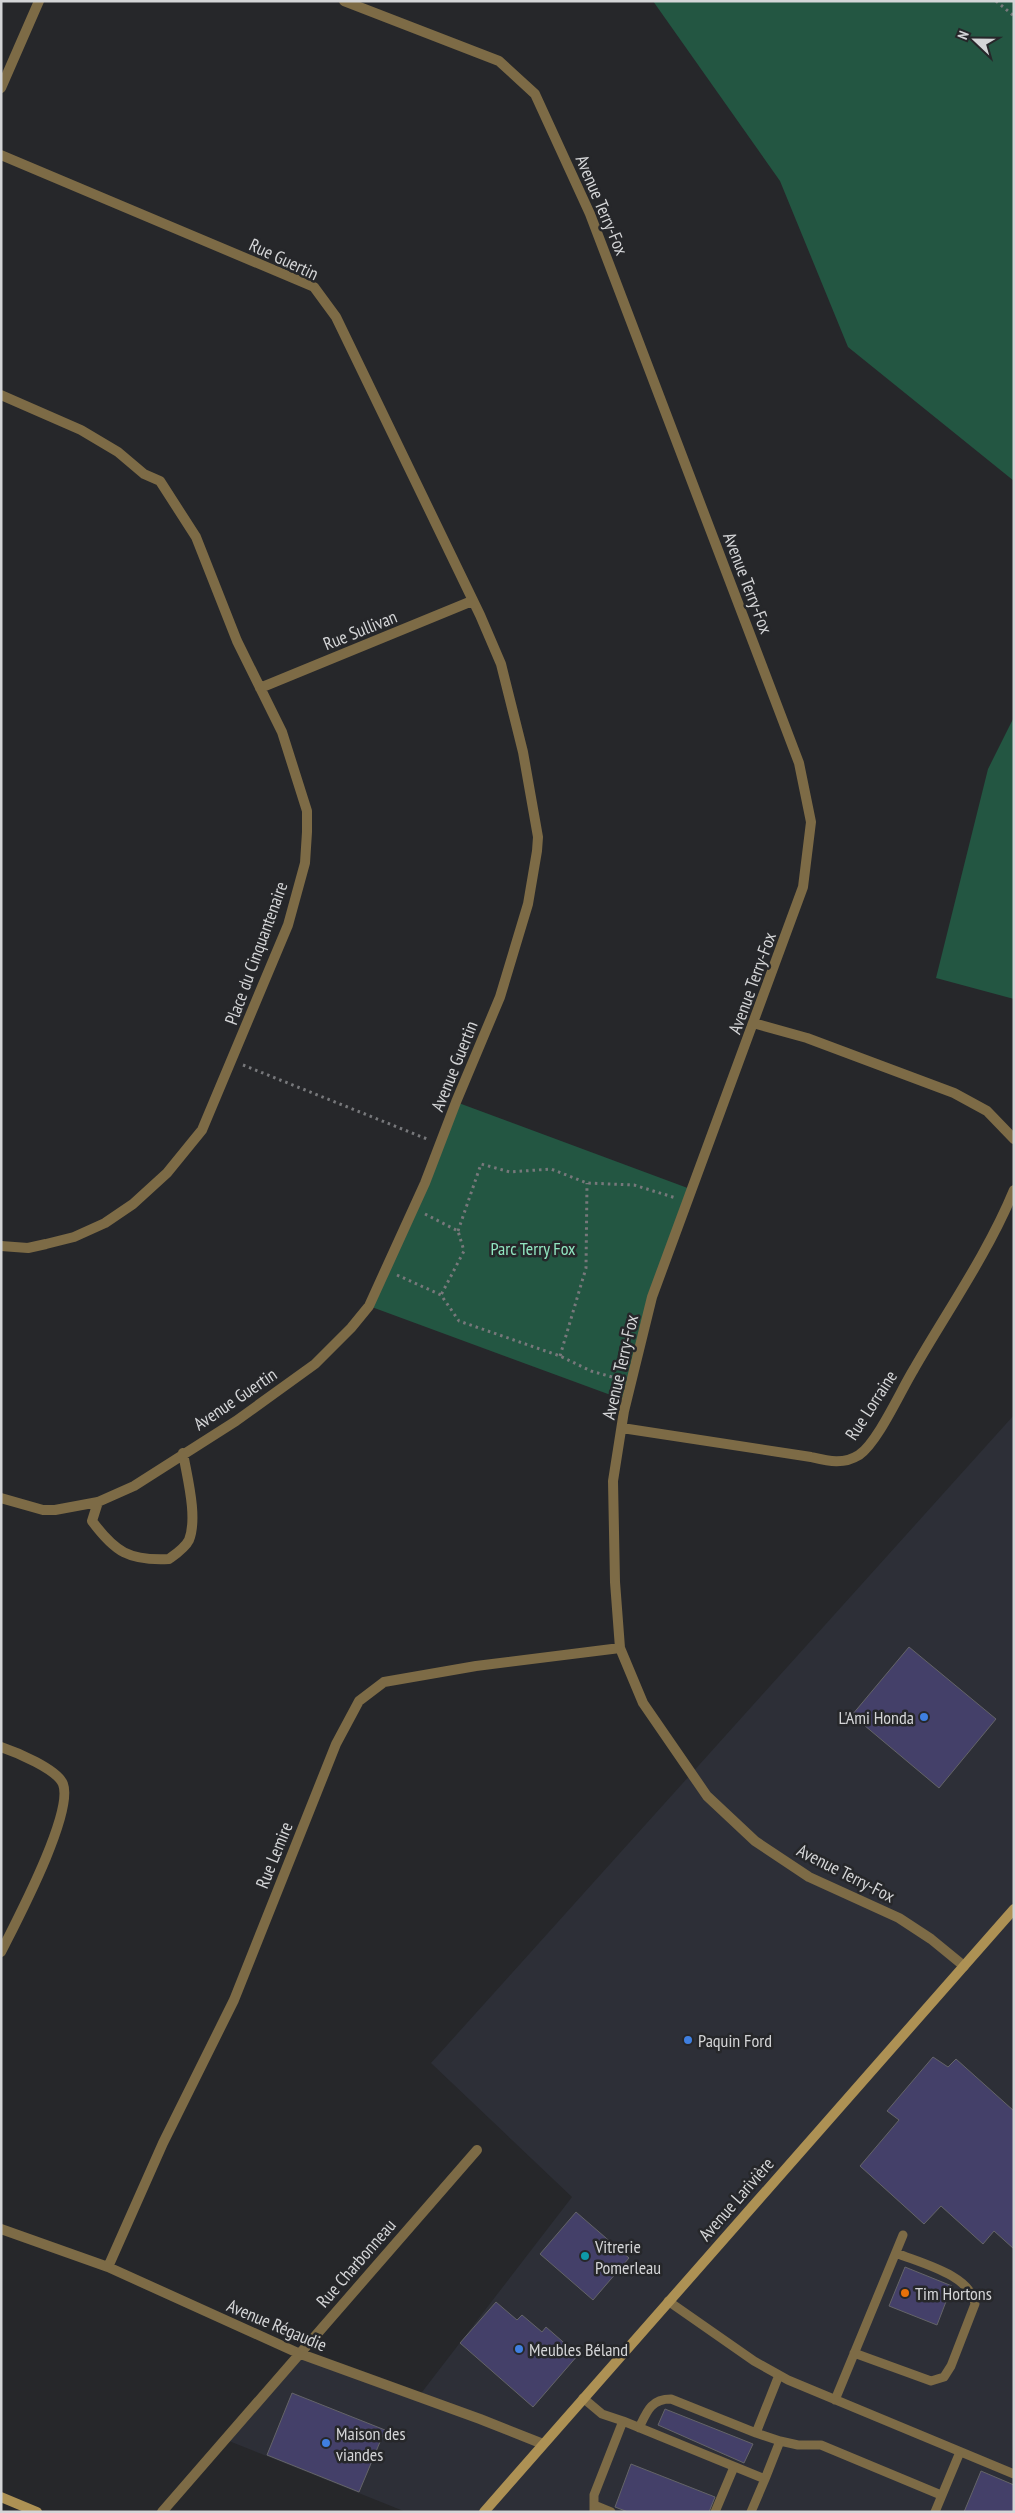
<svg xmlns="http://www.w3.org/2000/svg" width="1015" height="2513" font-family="'PT Sans Narrow',sans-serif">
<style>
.built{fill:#2d2f37}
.green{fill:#235642}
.building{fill:#444069;stroke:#646468}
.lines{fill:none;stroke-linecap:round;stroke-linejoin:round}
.path{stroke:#77787b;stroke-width:3;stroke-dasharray:2.5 4;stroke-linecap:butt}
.lane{stroke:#7d6b46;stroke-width:9}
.street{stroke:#7d6b46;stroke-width:10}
.secondary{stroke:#ad9154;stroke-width:10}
.shop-dot{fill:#3f7fe0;stroke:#26272a;stroke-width:2}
.culture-dot{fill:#0f9aa8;stroke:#26272a;stroke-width:2}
.food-dot{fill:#e8710a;stroke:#26272a;stroke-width:2}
.labels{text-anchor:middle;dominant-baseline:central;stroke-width:5;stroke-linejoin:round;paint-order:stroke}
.street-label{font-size:18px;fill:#d4d5d7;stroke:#26272a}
.park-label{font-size:18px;fill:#91e5c0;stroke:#26272a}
.poi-label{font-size:18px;fill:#d4d5d7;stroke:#26272a;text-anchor:start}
</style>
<rect width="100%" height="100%" fill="#26272a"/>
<path class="built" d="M 1014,1415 L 1014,2512 L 406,2512 L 224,2439 L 298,2353 L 419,2396 L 572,2197 L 431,2063 Z"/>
<path class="green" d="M 653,1 L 1014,1 L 1014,481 L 848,347 L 780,181 Z
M 1014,717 L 1014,999 L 936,978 L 988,769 Z
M 456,1102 L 693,1190 L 675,1234 L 627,1401 L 369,1306 Z"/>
<path class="building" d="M 909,1647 L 996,1719 L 939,1788 L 852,1715 Z
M 933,2057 L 948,2067 L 956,2059 L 1014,2111 L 1014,2249 L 994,2231 L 983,2244 L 941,2206 L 924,2224 L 860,2166 L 899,2120 L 887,2111 Z
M 576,2212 L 629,2258 L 593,2300 L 540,2254 Z
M 905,2267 L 952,2286 L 937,2325 L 889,2306 Z
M 496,2302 L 517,2320 L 522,2315 L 542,2332 L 546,2327 L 578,2355 L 533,2407 L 460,2343 Z
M 292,2393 L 385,2430 L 359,2492 L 267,2455 Z
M 665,2409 L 753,2444 L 744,2463 L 658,2425 Z
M 631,2464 L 715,2497 L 709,2512 L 628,2512 L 615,2507 Z
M 981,2471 L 1014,2485 L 1014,2512 L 964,2512 Z"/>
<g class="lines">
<path class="path" d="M 996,1 L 1014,16
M 243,1065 L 427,1139
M 425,1214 L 458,1231 L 464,1251 L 441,1295
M 458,1231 L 481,1164 L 510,1172 L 551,1169 L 587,1183 L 634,1185 L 676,1198
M 397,1275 L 441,1295 L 459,1321 L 560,1356 L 591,1371 L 619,1379
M 560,1356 L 586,1268 L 587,1183"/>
<path class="lane" d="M 668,2301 L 754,2361 L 788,2380 L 1014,2474
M 854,2353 L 931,2381 L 944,2377 L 951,2366 L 975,2304 C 971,2275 920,2263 896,2253
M 583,2398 L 602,2414 L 623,2421 L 594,2495 L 594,2512
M 835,2400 L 903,2235
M 623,2421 L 765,2479 L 751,2512
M 639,2428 C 647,2411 651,2399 671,2399 L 756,2433
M 780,2441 L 798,2445 L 821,2445 L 941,2495
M 765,2479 L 780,2441 L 756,2433 L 779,2375
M 594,2505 L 611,2512
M 715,2512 L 734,2467
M 935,2512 L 960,2452"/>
<path class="street" d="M 344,1 L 499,61 L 535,94 L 590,214 L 799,763 L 811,822 L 803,887 L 652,1297 L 624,1411 L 613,1481 L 615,1582 L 620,1648 L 643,1703 L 707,1796 L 755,1841 L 809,1877 L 899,1918 L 931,1939 L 964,1966
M 1,88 L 39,1
M 1,155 L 314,287 L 336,317 L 480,615 L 501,664 L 523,752 L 538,837 L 537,851 L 528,904 L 500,997 L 456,1102 L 425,1183 L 369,1306 L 351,1328 L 315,1364 L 236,1421 L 134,1486 L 98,1502 L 55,1510 L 43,1510 L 1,1498
M 1,395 L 81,430 L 118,452 L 144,474 L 160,481 L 196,537 L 237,641 L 282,732 L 307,811 L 307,832 L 305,863 L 288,925 L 202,1130 L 167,1173 L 133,1204 L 105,1223 L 74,1237 L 46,1244 L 28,1248 L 1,1246
M 260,688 L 472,601
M 753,1023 L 807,1038 L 954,1093 L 987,1111 L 1014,1139
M 622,1428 L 811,1457 C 828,1461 843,1465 859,1455 C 878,1442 901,1390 914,1369 C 948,1310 988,1253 1014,1190
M 98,1502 L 92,1521 C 115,1552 129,1561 169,1559 C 176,1554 185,1548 189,1540 C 198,1517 187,1477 183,1453
M 1,1747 C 16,1752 57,1769 63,1784 C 74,1813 16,1922 1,1952
M 1,2229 L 108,2267 L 298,2353 L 480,2419 L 543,2444
M 108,2267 L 163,2143 L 234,2000 L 336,1744 L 359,1701 L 384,1682 L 476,1666 L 620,1648
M 162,2512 L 477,2150"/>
<path class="secondary" d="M 1,2497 L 37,2512
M 484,2512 L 1014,1909"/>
</g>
<g class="shop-dot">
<circle cx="924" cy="1717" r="5"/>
<circle cx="688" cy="2040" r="5"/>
<circle cx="519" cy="2349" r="5"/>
<circle cx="326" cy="2443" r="5"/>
</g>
<circle class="culture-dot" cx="585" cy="2256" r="5"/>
<circle class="food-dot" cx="905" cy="2293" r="5"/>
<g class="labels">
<g class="street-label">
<text transform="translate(602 205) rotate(67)">Avenue Terry-Fox</text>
<text transform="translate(284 259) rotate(25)">Rue Guertin</text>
<text transform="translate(748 583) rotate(69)">Avenue Terry-Fox</text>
<text transform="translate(360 630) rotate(-22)">Rue Sullivan</text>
<text transform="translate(256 953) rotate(-70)">Place du Cinquantenaire</text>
<text transform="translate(752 983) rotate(-70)">Avenue Terry-Fox</text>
<text transform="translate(454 1066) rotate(-68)">Avenue Guertin</text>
<text transform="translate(620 1367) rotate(-77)">Avenue Terry-Fox</text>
<text transform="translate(235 1399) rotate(-34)">Avenue Guertin</text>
<text transform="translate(871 1405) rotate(-57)">Rue Lorraine</text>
<text transform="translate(274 1855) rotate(-68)">Rue Lemire</text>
<text transform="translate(846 1873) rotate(27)">Avenue Terry-Fox</text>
<text transform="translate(736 2199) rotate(-49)">Avenue Larivière</text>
<text transform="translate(356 2263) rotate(-49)">Rue Charbonneau</text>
<text transform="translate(277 2325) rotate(23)">Avenue Régaudie</text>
</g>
<g class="park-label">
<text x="533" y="1248">Parc Terry Fox</text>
</g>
<g class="poi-label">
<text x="914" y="1717" text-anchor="end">L'Ami Honda</text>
<text x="698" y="2040">Paquin Ford</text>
<text x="595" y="2246">Vitrerie<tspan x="595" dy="21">Pomerleau</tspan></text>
<text x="915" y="2293">Tim Hortons</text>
<text x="529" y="2349">Meubles Béland</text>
<text x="336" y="2433">Maison des<tspan x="336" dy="21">viandes</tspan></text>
</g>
</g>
<rect width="1015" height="2513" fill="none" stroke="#d4d5d7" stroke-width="5"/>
<g transform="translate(975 40) rotate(292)" stroke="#26272a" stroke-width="4" paint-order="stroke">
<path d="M0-4L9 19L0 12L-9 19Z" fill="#d4d5d7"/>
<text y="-8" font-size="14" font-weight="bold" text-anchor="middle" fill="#d4d5d7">N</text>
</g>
</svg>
